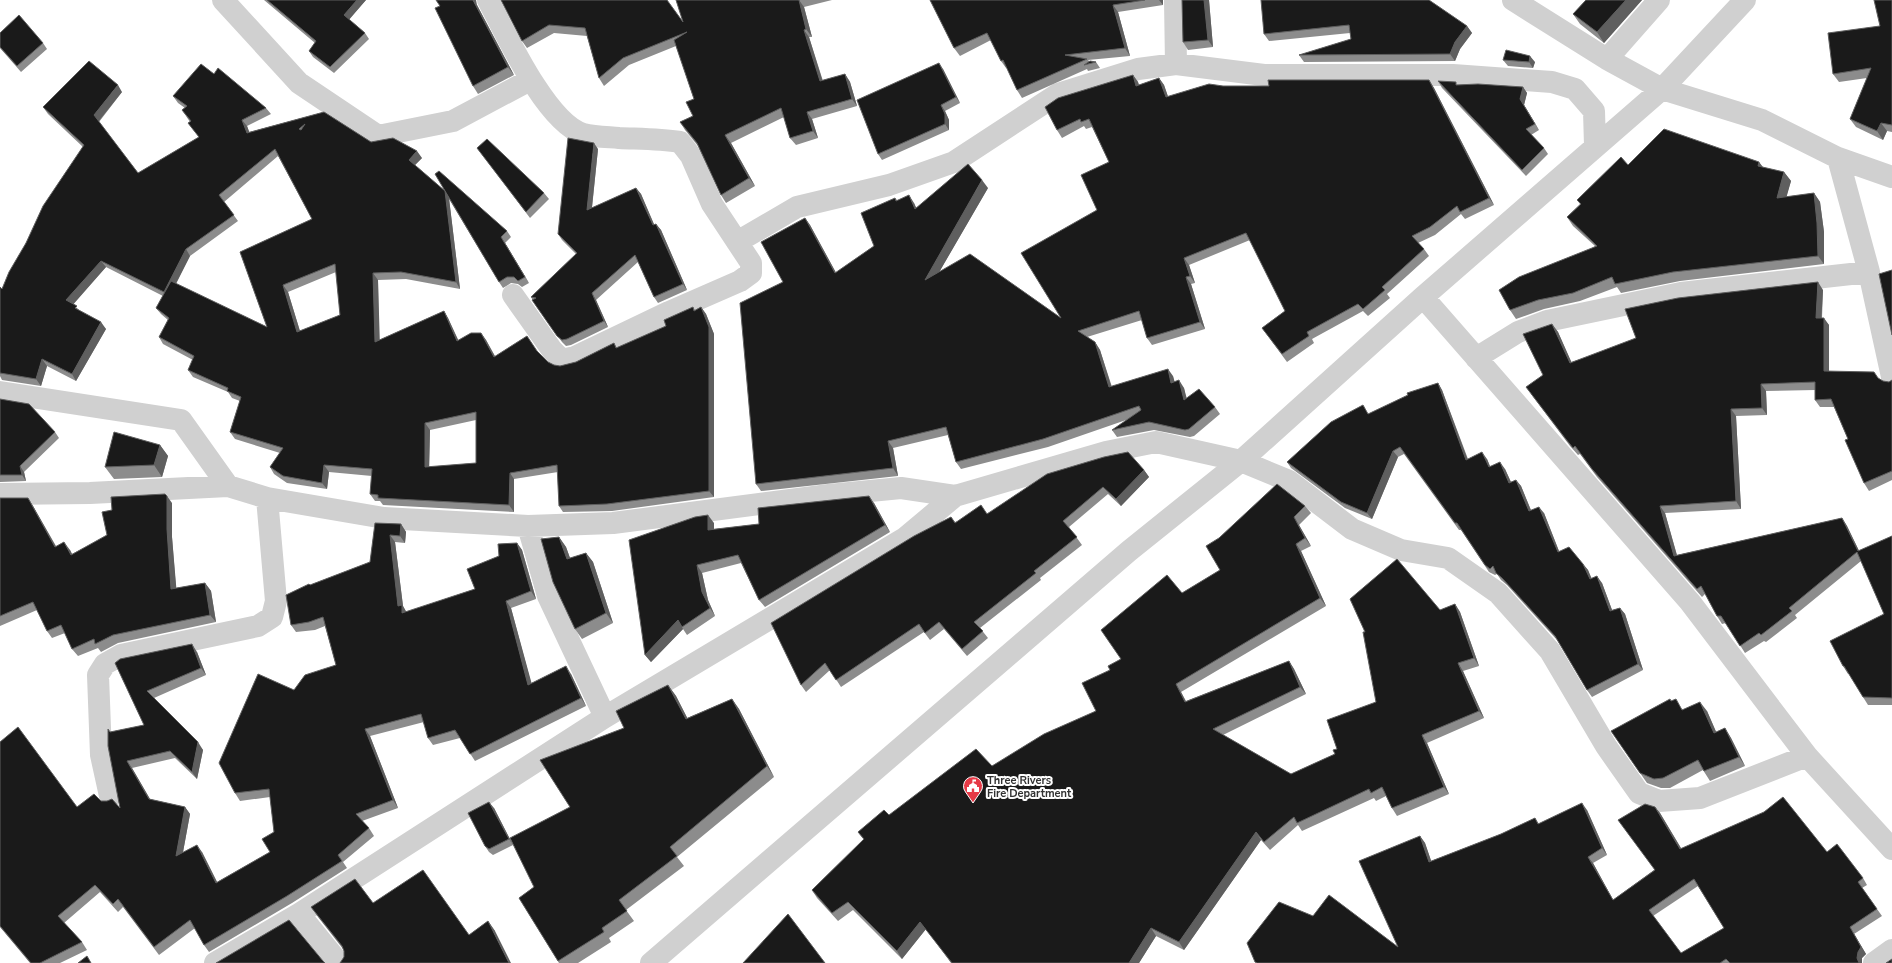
<svg xmlns="http://www.w3.org/2000/svg" width="1892" height="963" font-family="'Nunito Sans',sans-serif">
<style>
.lines{fill:none;stroke-linecap:round;stroke-linejoin:round}
.minor{stroke:#d0d0d0;stroke-width:22}
.wall{fill:#8c8c8c;fill-rule:evenodd}
.shaded-wall{fill:#5f5f5f}
.building{fill:#1a1a1a;stroke:#5f5f5f;fill-rule:evenodd}
.labels{text-anchor:middle;dominant-baseline:central;stroke-width:4;stroke-linejoin:round;paint-order:stroke}
.poi-label{font-size:11px;font-weight:bold;fill:#333;stroke:#fff;text-anchor:start}
</style>
<rect width="100%" height="100%" fill="#fff"/>
<g class="lines">
<path class="minor" d="M 223,0 L 299,83 L 378,136 L 453,121 L 530,80
M 488,0 C 506,34 546,122 583,134 C 595,137 608,137 619,138 C 640,139 660,139 680,142 L 691,156 L 712,204 L 751,263 L 751,273 L 740,281 L 669,312 L 575,357 L 562,360 L 552,350 L 513,295
M 1175,0 L 1176,64
M 1513,0 L 1607,59 L 1662,89 L 1762,120 L 1838,158 L 1892,177
M 1607,59 L 1659,0
M 1838,158 L 1869,272 L 1892,377
M 737,242 L 797,207 L 889,185 L 954,162 L 1058,94 L 1138,69 L 1176,64 L 1264,75 L 1453,75 L 1552,82 L 1575,89 L 1594,111 L 1595,146
M 1423,297 L 1690,602 L 1807,756 L 1892,849
M 1476,358 L 1518,332 L 1547,321 L 1681,293 L 1869,272
M 0,392 L 181,420 L 228,486 L 267,498 L 384,518 L 528,526 L 613,523 L 829,495 L 901,488 L 955,496
M 0,494 L 90,493 L 228,486
M 528,526 L 548,596 L 605,717
M 110,796 L 101,755 L 98,675 L 105,664 L 121,655 L 258,626 L 272,617 L 276,601 L 267,498
M 299,914 L 339,963
M 215,963 L 299,914 L 605,717 L 905,538 L 955,496 L 1106,452 L 1156,442 L 1241,461 L 1289,481 L 1352,529 L 1401,550 L 1448,558 L 1498,593 L 1550,651 L 1606,746 L 1639,793 L 1659,801 L 1700,798 L 1807,756
M 651,963 L 1129,551 L 1241,461 L 1423,297 L 1662,89 L 1745,0
M 1874,963 L 1892,950"/>
</g>
<path class="wall" d="M 264,0 L 366,0 L 349,19 L 365,33 L 369,39 L 334,73 L 313,57 L 309,51 L 315,43 Z
M 501,0 L 683,22 L 676,0 L 832,0 L 804,7 L 812,37 L 809,37 L 823,81 L 845,74 L 850,82 L 857,106 L 812,119 L 818,138 L 796,145 L 790,138 L 784,117 L 731,143 L 755,186 L 726,203 L 721,195 L 698,146 L 685,130 L 680,122 L 693,116 L 694,99 L 676,46 L 629,65 L 604,86 L 599,78 L 587,36 L 554,33 L 527,48 L 522,41 Z
M 930,0 L 1163,0 L 1163,5 L 1118,12 L 1130,56 L 1088,60 L 1089,61 L 1096,62 L 1100,68 L 1088,71 L 1087,69 L 1022,98 L 1017,90 L 1007,68 L 1006,68 L 1001,61 L 991,40 L 960,56 L 954,48 Z
M 1182,0 L 1209,0 L 1213,47 L 1188,50 L 1183,42 Z
M 1261,0 L 1467,26 L 1472,33 L 1460,49 L 1455,61 L 1304,62 L 1299,55 L 1351,39 L 1350,33 L 1269,41 L 1264,34 Z
M 1586,0 L 1642,0 L 1604,43 L 1580,24 L 1573,14 Z
M 1892,0 L 1892,132 L 1887,131 L 1883,140 L 1856,127 L 1850,119 L 1867,78 L 1839,82 L 1833,74 L 1880,26 Z
M 477,5 L 514,75 L 478,94 L 473,86 L 440,6 Z
M 0,33 L 43,43 L 47,49 L 21,72 L 0,48 Z
M 1503,60 L 1535,62 L 1533,68 L 1508,66 Z
M 943,69 L 960,103 L 945,111 L 949,120 L 949,130 L 882,160 L 878,154 Z
M 214,74 L 266,108 L 271,114 L 247,126 L 249,132 L 324,112 L 371,142 L 422,158 L 415,165 L 445,191 L 507,231 L 511,237 L 505,243 L 529,283 L 522,287 L 518,284 L 511,283 L 503,288 L 499,282 L 449,199 L 460,289 L 406,279 L 378,280 L 379,340 L 444,311 L 448,318 L 458,341 L 481,333 L 486,340 L 495,356 L 537,351 L 548,362 L 554,365 L 560,366 L 576,362 L 614,343 L 617,348 L 666,326 L 693,307 L 695,310 L 701,307 L 706,314 L 714,334 L 714,497 L 612,511 L 563,512 L 559,506 L 558,472 L 514,479 L 514,512 L 383,505 L 380,501 L 375,501 L 370,494 L 372,476 L 329,472 L 327,489 L 287,483 L 274,474 L 270,467 L 280,453 L 235,439 L 230,432 L 240,401 L 232,398 L 228,392 L 193,377 L 188,370 L 193,360 L 163,344 L 159,337 L 168,320 L 161,314 L 156,308 L 163,296 L 106,267 L 73,304 L 80,311 L 106,329 L 76,381 L 47,366 L 41,386 L 2,380 L 0,376 L 0,287 L 2,289 L 26,243 L 83,147 L 48,114 L 43,107 L 122,92 L 99,122 L 138,173 L 199,137 L 188,123 L 190,122 L 182,110 L 185,108 L 178,103 L 173,96 ZM 278,156 L 312,219 L 240,252 L 267,327 L 176,284 L 190,256 L 238,221 L 224,202 ZM 336,272 L 340,315 L 300,331 L 288,292 ZM 476,420 L 476,463 L 429,467 L 430,430 Z
M 1133,75 L 1138,82 L 1139,85 L 1159,78 L 1164,85 L 1168,97 L 1223,86 L 1269,86 L 1429,80 L 1434,88 L 1494,205 L 1465,219 L 1461,214 L 1435,235 L 1418,243 L 1424,249 L 1429,256 L 1387,294 L 1390,298 L 1368,316 L 1363,311 L 1312,339 L 1314,343 L 1287,362 L 1262,328 L 1285,311 L 1250,240 L 1189,265 L 1195,283 L 1191,284 L 1205,329 L 1152,345 L 1147,338 L 1142,320 L 1087,337 L 1095,342 L 1100,350 L 1112,387 L 1173,376 L 1174,382 L 1184,388 L 1186,398 L 1215,407 L 1220,414 L 1194,436 L 1190,437 L 1154,430 L 1117,437 L 1112,430 L 1129,419 L 1048,447 L 961,469 L 956,462 L 948,435 L 893,448 L 898,476 L 761,491 L 756,484 L 783,282 L 805,218 L 810,225 L 836,273 L 874,246 L 895,198 L 897,200 L 914,203 L 916,208 L 988,188 L 939,272 L 1061,318 L 1097,210 L 1109,162 L 1092,127 L 1086,129 L 1084,126 L 1062,138 L 1057,130 Z
M 1438,81 L 1458,85 L 1523,87 L 1527,93 L 1524,105 L 1539,130 L 1531,135 L 1544,148 L 1548,154 L 1526,176 L 1442,88 Z
M 477,148 L 544,193 L 549,199 L 530,218 Z
M 598,149 L 592,208 L 636,188 L 641,194 L 654,225 L 656,224 L 661,230 L 687,290 L 658,303 L 654,297 L 638,262 L 596,300 L 608,327 L 571,345 L 566,346 L 562,342 L 536,306 L 531,297 L 576,254 L 562,240 L 558,234 Z
M 1759,162 L 1763,168 L 1784,172 L 1791,181 L 1786,197 L 1814,193 L 1820,202 L 1824,232 L 1824,264 L 1680,281 L 1621,293 L 1617,287 L 1580,301 L 1544,309 L 1516,319 L 1510,310 L 1595,246 L 1573,226 L 1567,217 L 1580,204 L 1577,200 L 1628,165 Z
M 1823,290 L 1822,318 L 1829,325 L 1829,371 L 1880,380 L 1883,381 L 1889,382 L 1892,380 L 1892,480 L 1869,491 L 1864,483 L 1848,439 L 1834,407 L 1820,407 L 1815,400 L 1815,390 L 1766,391 L 1767,415 L 1736,416 L 1741,509 L 1665,513 L 1677,555 L 1842,518 L 1847,526 L 1859,551 L 1892,536 L 1892,705 L 1868,705 L 1863,697 L 1849,673 L 1848,674 L 1843,666 L 1884,614 L 1861,561 L 1795,615 L 1797,618 L 1766,642 L 1764,641 L 1745,653 L 1726,623 L 1722,624 L 1717,616 L 1705,594 L 1702,597 L 1597,477 L 1580,454 L 1578,455 L 1570,446 L 1531,394 L 1543,375 L 1552,324 L 1558,332 L 1571,362 Z
M 1438,383 L 1442,390 L 1468,459 L 1487,459 L 1490,466 L 1505,469 L 1511,482 L 1516,480 L 1521,486 L 1531,510 L 1544,513 L 1559,551 L 1583,564 L 1588,570 L 1591,579 L 1602,583 L 1612,610 L 1620,608 L 1625,614 L 1643,670 L 1592,697 L 1587,690 L 1557,640 L 1507,585 L 1501,580 L 1497,574 L 1495,575 L 1489,572 L 1461,530 L 1459,530 L 1404,454 L 1398,457 L 1372,519 L 1345,508 L 1291,468 L 1287,462 L 1369,414 Z
M 0,399 L 55,432 L 59,438 L 24,472 L 26,481 L 0,482 Z
M 160,445 L 168,456 L 162,477 L 114,479 L 105,467 Z
M 1144,470 L 1149,477 L 1121,506 L 1108,494 L 1069,527 L 1082,545 L 1040,578 L 1041,580 L 980,628 L 988,638 L 967,656 L 944,629 L 930,640 L 924,632 L 841,687 L 830,670 L 806,692 L 801,685 L 951,517 L 955,522 Z
M 0,498 L 28,498 L 33,506 L 56,546 L 70,550 L 72,554 L 172,503 L 172,537 L 176,588 L 205,583 L 211,591 L 216,622 L 118,643 L 101,652 L 98,648 L 78,656 L 72,649 L 65,633 L 52,638 L 47,631 L 37,610 L 0,626 Z
M 874,503 L 890,532 L 765,607 L 759,600 L 741,563 L 702,573 L 708,600 L 715,616 L 687,635 L 683,629 L 651,662 L 645,655 L 714,523 L 714,529 L 759,524 Z
M 1305,506 L 1311,513 L 1299,525 L 1311,546 L 1301,551 L 1326,606 L 1181,692 L 1186,701 L 1289,661 L 1294,669 L 1306,694 L 1223,735 L 1291,774 L 1335,754 L 1337,749 L 1376,702 L 1440,610 L 1455,604 L 1460,612 L 1479,666 L 1463,671 L 1484,718 L 1427,743 L 1449,794 L 1397,816 L 1392,808 L 1386,796 L 1376,801 L 1374,798 L 1302,831 L 1298,825 L 1270,850 L 1261,840 L 1184,950 L 1156,936 L 1139,963 L 951,963 L 926,929 L 902,959 L 853,910 L 838,921 L 817,898 L 812,890 L 864,840 L 858,832 L 889,815 L 992,766 L 1096,711 L 1110,670 L 1182,593 L 1220,570 Z
M 375,523 L 401,524 L 406,532 L 405,543 L 395,542 L 403,606 L 406,612 L 475,589 L 499,556 L 517,543 L 522,550 L 536,599 L 511,608 L 531,683 L 571,674 L 586,706 L 475,761 L 460,738 L 433,745 L 428,738 L 424,722 L 370,736 L 398,808 L 362,821 L 369,828 L 374,836 L 343,862 L 347,868 L 292,903 L 209,952 L 204,945 L 195,928 L 159,955 L 123,907 L 118,912 L 100,892 L 64,923 L 82,942 L 87,950 L 60,963 L 30,963 L 0,927 L 0,742 L 77,807 L 101,801 L 120,808 L 110,732 L 144,725 L 115,663 L 197,652 L 206,675 L 154,698 L 203,750 L 197,779 L 175,758 L 132,768 L 150,799 L 185,807 L 190,814 L 183,852 L 202,852 L 217,882 L 270,852 L 274,832 L 270,797 L 240,801 L 235,793 L 294,690 L 336,665 L 325,626 L 315,630 L 296,632 L 291,625 L 310,585 L 370,562 Z
M 559,537 L 566,547 L 570,558 L 586,553 L 593,562 L 613,623 L 582,639 L 575,629 Z
M 668,685 L 676,696 L 687,718 L 732,699 L 739,709 L 774,777 L 677,857 L 684,866 L 626,910 L 634,921 L 609,938 L 611,942 L 578,963 L 559,963 L 519,898 L 534,887 L 570,807 L 624,728 Z
M 1672,701 L 1683,710 L 1707,711 L 1716,732 L 1725,728 L 1731,738 L 1745,766 L 1710,781 L 1703,770 L 1670,788 L 1661,788 L 1647,783 L 1611,731 Z
M 1655,807 L 1660,813 L 1681,848 L 1827,852 L 1863,878 L 1867,885 L 1862,888 L 1882,916 L 1854,934 L 1866,954 L 1862,958 L 1862,963 L 1257,963 L 1313,916 L 1398,947 L 1420,836 L 1425,843 L 1431,861 L 1501,834 L 1535,818 L 1539,824 L 1587,810 L 1607,855 L 1593,863 L 1613,900 L 1654,870 ZM 1698,886 L 1724,928 L 1681,953 L 1653,916 Z
M 494,808 L 513,845 L 493,855 L 489,852 L 485,846 Z
M 373,903 L 469,935 L 488,921 L 495,931 L 344,957 L 344,951 L 343,949 L 318,917 L 311,907 Z"/>
<path class="shaded-wall" d="M 357,0 L 366,0 L 348,21 L 344,15 Z
M 473,0 L 476,0 L 477,5 L 514,75 L 508,67 Z
M 799,0 L 804,7 L 812,37 L 806,29 Z
M 1159,0 L 1163,0 L 1163,5 Z
M 1204,0 L 1209,0 L 1213,47 L 1208,40 Z
M 1626,0 L 1642,0 L 1604,43 L 1597,32 Z
M 1113,5 L 1118,12 L 1130,56 L 1125,48 Z
M 1467,26 L 1472,33 L 1460,49 L 1455,61 L 1450,54 L 1455,42 Z
M 804,30 L 809,37 L 825,89 L 820,81 Z
M 1530,56 L 1535,62 L 1533,68 L 1529,62 Z
M 939,63 L 943,69 L 960,103 L 956,97 Z
M 845,74 L 850,82 L 857,106 L 852,99 Z
M 1133,75 L 1138,82 L 1141,93 L 1136,86 Z
M 1159,78 L 1164,85 L 1171,105 L 1166,97 Z
M 1429,80 L 1434,88 L 1494,205 L 1489,198 Z
M 118,85 L 122,92 L 98,122 L 94,115 Z
M 1523,87 L 1527,93 L 1524,105 L 1539,130 L 1535,124 L 1520,99 Z
M 941,105 L 945,111 L 949,120 L 949,130 L 945,124 Z
M 807,112 L 812,119 L 818,138 L 813,131 Z
M 242,120 L 247,126 L 252,139 L 247,133 Z
M 1881,123 L 1887,131 L 1883,140 L 1877,131 Z
M 725,135 L 731,143 L 755,186 L 749,178 Z
M 594,143 L 598,149 L 591,216 L 587,210 Z
M 417,151 L 422,158 L 414,166 L 409,160 Z
M 1759,162 L 1766,171 L 1758,166 Z
M 1784,172 L 1791,181 L 1784,206 L 1777,198 Z
M 982,180 L 988,188 L 930,288 L 925,280 Z
M 636,188 L 641,194 L 657,231 L 653,225 Z
M 445,191 L 449,198 L 460,289 L 456,282 Z
M 1814,193 L 1820,202 L 1824,232 L 1824,264 L 1818,256 Z
M 909,195 L 914,203 L 920,216 L 915,209 Z
M 805,218 L 810,225 L 840,280 L 835,273 Z
M 656,224 L 661,230 L 687,290 L 683,284 Z
M 501,237 L 505,243 L 529,283 L 525,277 Z
M 186,249 L 190,256 L 168,299 L 164,292 Z
M 1184,258 L 1189,265 L 1195,283 L 1190,276 Z
M 101,261 L 106,267 L 71,307 L 66,300 Z
M 373,273 L 378,280 L 380,348 L 375,342 Z
M 1186,277 L 1191,284 L 1205,329 L 1200,322 Z
M 1818,282 L 1823,290 L 1821,325 L 1816,318 Z
M 283,285 L 288,292 L 302,338 L 297,332 Z
M 592,293 L 596,300 L 608,327 L 604,321 Z
M 701,307 L 706,314 L 714,334 L 714,497 L 709,491 Z
M 444,311 L 448,318 L 462,348 L 457,341 Z
M 1824,318 L 1829,325 L 1829,379 L 1824,371 Z
M 101,322 L 106,329 L 76,381 L 72,374 Z
M 1552,324 L 1558,332 L 1575,370 L 1570,363 Z
M 481,333 L 486,340 L 499,364 L 494,357 Z
M 1095,342 L 1100,350 L 1114,395 L 1109,387 Z
M 42,359 L 47,366 L 41,386 L 36,379 Z
M 1168,369 L 1173,376 L 1177,390 L 1171,383 Z
M 1179,380 L 1184,388 L 1189,407 L 1184,400 Z
M 1438,383 L 1442,390 L 1470,466 L 1466,460 Z
M 1761,384 L 1766,391 L 1767,415 L 1762,408 Z
M 1731,409 L 1736,416 L 1741,509 L 1736,501 Z
M 425,423 L 430,430 L 429,474 L 425,467 Z
M 888,441 L 893,448 L 898,476 L 893,468 Z
M 160,445 L 168,456 L 162,477 L 154,465 Z
M 1393,451 L 1398,457 L 1372,519 L 1367,513 Z
M 1482,452 L 1487,459 L 1493,474 L 1489,467 Z
M 1500,462 L 1505,469 L 1514,489 L 1509,483 Z
M 324,465 L 329,472 L 327,489 L 322,483 Z
M 20,466 L 24,472 L 26,481 L 22,475 Z
M 1144,470 L 1149,477 L 1121,506 L 1116,499 Z
M 510,473 L 514,479 L 514,512 L 509,505 Z
M 1516,480 L 1521,486 L 1534,518 L 1529,511 Z
M 167,496 L 172,503 L 172,537 L 177,596 L 171,589 L 167,529 Z
M 869,496 L 874,503 L 890,532 L 885,525 Z
M 28,498 L 33,506 L 60,554 L 55,547 Z
M 1660,506 L 1665,513 L 1679,563 L 1674,556 Z
M 1539,507 L 1544,513 L 1562,559 L 1558,552 Z
M 708,515 L 714,523 L 714,537 L 708,530 Z
M 1294,517 L 1299,525 L 1311,546 L 1305,538 Z
M 1842,518 L 1847,526 L 1863,559 L 1858,551 Z
M 401,524 L 406,532 L 405,543 L 400,536 Z
M 390,535 L 395,542 L 403,606 L 407,613 L 408,620 L 398,606 Z
M 559,537 L 566,547 L 574,569 L 567,559 Z
M 64,542 L 70,550 L 76,562 L 71,555 Z
M 517,543 L 522,550 L 536,599 L 531,591 Z
M 1296,544 L 1301,551 L 1326,606 L 1320,598 Z
M 586,553 L 593,562 L 613,623 L 606,613 Z
M 1583,564 L 1588,570 L 1595,586 L 1590,579 Z
M 697,565 L 702,573 L 708,600 L 715,616 L 710,608 L 702,592 Z
M 1597,576 L 1602,583 L 1615,618 L 1610,611 Z
M 205,583 L 211,591 L 216,622 L 210,615 Z
M 506,601 L 511,608 L 534,692 L 528,685 Z
M 1455,604 L 1460,612 L 1479,666 L 1474,658 Z
M 1620,608 L 1625,614 L 1643,670 L 1638,664 Z
M 678,620 L 683,629 L 651,662 L 645,655 Z
M 192,644 L 197,652 L 206,675 L 201,668 Z
M 1289,661 L 1294,669 L 1306,694 L 1300,687 Z
M 1458,663 L 1463,671 L 1484,718 L 1479,711 Z
M 566,666 L 571,674 L 586,706 L 581,698 Z
M 1176,684 L 1181,692 L 1190,710 L 1185,702 Z
M 668,685 L 676,696 L 693,729 L 686,719 Z
M 732,699 L 739,709 L 774,777 L 767,766 Z
M 1700,702 L 1707,711 L 1721,743 L 1714,733 Z
M 1725,728 L 1731,738 L 1745,766 L 1739,757 Z
M 365,729 L 370,736 L 398,808 L 393,800 Z
M 1422,735 L 1427,743 L 1449,794 L 1444,787 Z
M 198,742 L 203,750 L 197,779 L 192,772 Z
M 127,761 L 132,768 L 154,806 L 149,799 Z
M 489,802 L 494,808 L 513,845 L 509,839 Z
M 1582,803 L 1587,810 L 1607,855 L 1602,848 Z
M 185,807 L 190,814 L 181,863 L 176,856 Z
M 1655,807 L 1660,813 L 1685,855 L 1680,849 Z
M 1256,832 L 1261,840 L 1184,950 L 1179,942 Z
M 1420,836 L 1425,843 L 1434,869 L 1429,862 Z
M 197,845 L 202,852 L 221,890 L 216,883 Z
M 1588,857 L 1593,863 L 1617,907 L 1613,900 Z
M 488,921 L 495,931 L 511,963 L 509,963 Z
M 920,922 L 926,929 L 902,959 L 897,951 Z
M 1850,927 L 1866,954 L 1862,958 L 1862,963 L 1859,963 L 1857,958 Z
M 1151,928 L 1156,936 L 1139,963 L 1129,963 Z"/>
<path class="building" d="M 267,0 L 357,0 L 344,15 L 365,33 L 330,67 L 309,51 L 316,41 Z
M 436,0 L 473,0 L 508,67 L 473,86 L 435,8 L 440,6 Z
M 501,0 L 667,0 L 683,22 L 676,0 L 799,0 L 806,29 L 804,30 L 820,81 L 845,74 L 852,99 L 807,112 L 813,131 L 790,138 L 781,108 L 725,135 L 749,178 L 721,195 L 697,143 L 680,122 L 693,116 L 686,102 L 694,99 L 674,40 L 687,32 L 623,58 L 599,78 L 585,28 L 549,25 L 522,41 Z
M 930,0 L 1145,0 L 1113,5 L 1125,48 L 1065,55 L 1087,59 L 1017,90 L 1003,60 L 1001,61 L 987,33 L 954,48 Z
M 1182,0 L 1204,0 L 1208,40 L 1183,42 Z
M 1261,0 L 1429,0 L 1467,26 L 1455,42 L 1450,54 L 1299,55 L 1351,39 L 1349,25 L 1264,34 Z
M 1586,0 L 1626,0 L 1597,32 L 1573,14 Z
M 1874,0 L 1892,0 L 1892,125 L 1881,123 L 1877,131 L 1850,119 L 1871,68 L 1833,74 L 1828,33 L 1880,26 Z
M 19,15 L 43,43 L 17,66 L 0,47 L 0,33 Z
M 1506,50 L 1530,56 L 1529,62 L 1503,60 Z
M 89,61 L 118,85 L 94,115 L 138,173 L 199,137 L 188,123 L 191,121 L 182,110 L 187,106 L 173,96 L 201,64 L 214,74 L 218,68 L 266,108 L 242,120 L 247,133 L 324,112 L 371,142 L 393,138 L 417,151 L 409,160 L 445,191 L 456,282 L 401,272 L 373,273 L 375,342 L 444,311 L 457,341 L 471,333 L 481,333 L 494,357 L 527,336 L 537,351 L 548,362 L 554,365 L 560,366 L 576,362 L 614,343 L 616,348 L 666,326 L 664,320 L 693,307 L 694,311 L 701,307 L 709,327 L 709,491 L 607,504 L 559,506 L 557,465 L 510,473 L 509,505 L 378,498 L 378,495 L 370,494 L 372,469 L 324,465 L 322,483 L 283,476 L 270,467 L 283,448 L 230,432 L 241,397 L 227,391 L 228,388 L 188,370 L 194,356 L 159,337 L 169,318 L 156,308 L 171,281 L 267,327 L 240,252 L 312,219 L 275,149 L 219,195 L 234,215 L 186,249 L 164,292 L 101,261 L 66,300 L 77,306 L 75,308 L 101,322 L 72,374 L 42,359 L 36,379 L 0,373 L 0,287 L 2,289 L 9,272 L 26,243 L 43,206 L 84,145 L 43,107 ZM 305,124 L 301,130 L 299,129 ZM 335,264 L 340,315 L 297,332 L 283,285 ZM 476,412 L 476,463 L 425,467 L 425,423 Z
M 1090,61 L 1096,62 L 1084,65 Z
M 939,63 L 956,97 L 941,105 L 945,114 L 945,124 L 878,154 L 857,100 Z
M 1133,75 L 1136,86 L 1159,78 L 1166,97 L 1209,84 L 1223,86 L 1269,86 L 1268,80 L 1429,80 L 1489,198 L 1460,212 L 1457,206 L 1430,227 L 1412,236 L 1424,249 L 1382,287 L 1385,290 L 1363,309 L 1358,304 L 1307,332 L 1309,336 L 1282,354 L 1262,328 L 1285,311 L 1246,233 L 1184,258 L 1190,276 L 1186,277 L 1200,322 L 1147,338 L 1139,311 L 1078,331 L 1095,342 L 1109,387 L 1168,369 L 1171,383 L 1179,380 L 1184,400 L 1199,389 L 1215,407 L 1189,429 L 1185,430 L 1149,422 L 1112,430 L 1141,410 L 1139,406 L 1043,439 L 956,462 L 946,427 L 888,441 L 893,468 L 756,484 L 740,303 L 783,282 L 761,242 L 805,218 L 835,273 L 874,246 L 861,213 L 895,198 L 896,201 L 909,195 L 915,209 L 968,164 L 982,180 L 925,280 L 970,254 L 1061,318 L 1021,253 L 1097,210 L 1081,175 L 1109,162 L 1089,119 L 1081,122 L 1080,119 L 1057,130 L 1045,107 L 1058,98 Z
M 1438,81 L 1456,82 L 1456,85 L 1478,84 L 1523,87 L 1520,99 L 1535,124 L 1526,129 L 1544,148 L 1522,170 Z
M 1664,129 L 1759,162 L 1758,166 L 1784,172 L 1777,198 L 1814,193 L 1817,223 L 1818,256 L 1673,272 L 1615,284 L 1612,277 L 1573,293 L 1538,300 L 1510,310 L 1499,290 L 1519,277 L 1597,246 L 1567,217 L 1581,204 L 1577,200 L 1621,157 L 1628,165 Z
M 568,138 L 594,143 L 587,210 L 636,188 L 653,225 L 656,224 L 683,284 L 654,297 L 635,255 L 592,293 L 604,321 L 567,339 L 562,340 L 557,336 L 532,300 L 536,298 L 531,297 L 577,253 L 558,234 Z
M 487,139 L 544,193 L 526,212 L 477,148 Z
M 439,171 L 507,231 L 501,237 L 525,277 L 518,281 L 514,277 L 507,277 L 499,282 L 435,174 Z
M 1892,270 L 1892,335 L 1879,274 Z
M 1818,282 L 1816,318 L 1824,318 L 1824,371 L 1874,372 L 1878,378 L 1883,381 L 1889,382 L 1892,380 L 1892,471 L 1864,483 L 1845,440 L 1848,439 L 1831,399 L 1815,400 L 1815,382 L 1761,384 L 1762,408 L 1731,409 L 1736,501 L 1660,506 L 1674,556 L 1842,518 L 1858,551 L 1892,536 L 1892,698 L 1863,697 L 1844,666 L 1843,666 L 1830,641 L 1884,614 L 1857,552 L 1789,608 L 1792,611 L 1761,635 L 1759,633 L 1740,646 L 1721,616 L 1717,616 L 1701,586 L 1697,589 L 1592,469 L 1575,446 L 1573,448 L 1565,438 L 1526,387 L 1543,375 L 1523,334 L 1552,324 L 1570,363 L 1636,338 L 1625,309 L 1678,298 Z
M 1438,383 L 1466,460 L 1482,452 L 1489,467 L 1500,462 L 1509,483 L 1516,480 L 1529,511 L 1539,507 L 1558,552 L 1569,547 L 1583,564 L 1590,579 L 1597,576 L 1610,611 L 1620,608 L 1638,664 L 1587,690 L 1555,636 L 1502,578 L 1496,573 L 1493,566 L 1490,569 L 1485,565 L 1457,523 L 1455,523 L 1400,447 L 1393,451 L 1367,513 L 1341,502 L 1287,462 L 1331,422 L 1363,405 L 1368,414 L 1408,395 L 1407,393 Z
M 0,399 L 29,404 L 55,432 L 20,466 L 22,475 L 0,475 Z
M 114,432 L 160,445 L 154,465 L 105,467 Z
M 1128,452 L 1144,470 L 1116,499 L 1103,487 L 1063,521 L 1077,537 L 1034,571 L 1036,573 L 974,622 L 983,631 L 962,649 L 939,622 L 925,633 L 919,624 L 836,680 L 825,663 L 801,685 L 771,623 L 914,536 L 951,517 L 955,523 L 981,505 L 987,514 L 1047,474 L 1104,457 Z
M 1277,484 L 1305,506 L 1294,517 L 1305,538 L 1296,544 L 1320,598 L 1176,684 L 1185,702 L 1289,661 L 1300,687 L 1213,729 L 1291,774 L 1335,754 L 1333,750 L 1337,749 L 1327,720 L 1376,702 L 1363,632 L 1365,632 L 1350,599 L 1397,559 L 1440,610 L 1455,604 L 1474,658 L 1458,663 L 1479,711 L 1422,735 L 1444,787 L 1392,808 L 1382,787 L 1371,793 L 1369,789 L 1297,823 L 1294,817 L 1264,842 L 1256,832 L 1179,942 L 1151,928 L 1129,963 L 952,963 L 920,922 L 897,951 L 848,902 L 832,913 L 812,890 L 864,839 L 858,832 L 884,810 L 889,815 L 976,749 L 992,766 L 1044,734 L 1096,711 L 1082,683 L 1110,670 L 1108,666 L 1121,659 L 1101,630 L 1167,575 L 1182,593 L 1220,570 L 1206,546 L 1219,538 Z
M 165,494 L 167,496 L 167,529 L 171,589 L 205,583 L 210,615 L 113,635 L 95,644 L 94,639 L 72,649 L 61,625 L 47,631 L 33,602 L 0,616 L 0,498 L 28,498 L 55,547 L 64,542 L 71,555 L 107,535 L 102,512 L 112,510 L 111,497 Z
M 869,496 L 885,525 L 759,600 L 738,555 L 697,565 L 702,592 L 710,608 L 682,627 L 678,620 L 645,655 L 629,540 L 695,517 L 708,515 L 708,530 L 759,524 L 758,508 Z
M 375,523 L 401,524 L 400,536 L 390,535 L 398,606 L 402,605 L 402,613 L 475,589 L 467,569 L 499,556 L 498,544 L 517,543 L 531,591 L 506,601 L 528,685 L 566,666 L 581,698 L 470,754 L 455,730 L 428,738 L 421,714 L 365,729 L 393,800 L 356,814 L 369,828 L 338,855 L 342,861 L 287,896 L 204,945 L 190,920 L 154,947 L 118,899 L 113,904 L 95,885 L 58,916 L 82,942 L 40,963 L 31,963 L 0,926 L 0,742 L 18,727 L 77,807 L 94,794 L 101,801 L 107,801 L 112,799 L 120,808 L 108,746 L 108,729 L 110,732 L 144,725 L 115,663 L 120,659 L 192,644 L 201,668 L 147,691 L 198,742 L 192,772 L 170,751 L 127,761 L 149,799 L 185,807 L 176,856 L 197,845 L 216,883 L 270,852 L 262,839 L 274,832 L 269,789 L 235,793 L 219,763 L 258,674 L 294,690 L 305,675 L 336,665 L 323,617 L 309,622 L 291,625 L 286,595 L 309,584 L 310,585 L 370,562 Z
M 559,537 L 567,559 L 586,553 L 606,613 L 575,629 L 553,582 L 541,539 Z
M 668,685 L 686,719 L 732,699 L 767,766 L 670,847 L 677,856 L 619,900 L 627,911 L 602,928 L 604,932 L 558,961 L 519,898 L 534,887 L 510,838 L 570,807 L 540,760 L 624,728 L 616,711 Z
M 1670,699 L 1671,701 L 1676,699 L 1682,710 L 1700,702 L 1714,733 L 1725,728 L 1739,757 L 1704,771 L 1698,760 L 1663,778 L 1654,779 L 1640,773 L 1611,731 Z
M 1783,797 L 1827,852 L 1837,844 L 1863,878 L 1858,882 L 1877,909 L 1850,927 L 1861,947 L 1858,952 L 1857,958 L 1859,963 L 1730,963 L 1726,959 L 1720,963 L 1257,963 L 1255,962 L 1247,943 L 1279,902 L 1313,916 L 1329,895 L 1398,947 L 1359,861 L 1420,836 L 1429,862 L 1501,834 L 1535,818 L 1538,824 L 1582,803 L 1602,848 L 1588,857 L 1613,900 L 1655,870 L 1618,820 L 1645,804 L 1655,807 L 1680,849 L 1764,812 ZM 1694,879 L 1724,928 L 1681,953 L 1649,910 Z
M 489,802 L 509,839 L 489,849 L 485,846 L 468,813 Z
M 423,870 L 469,935 L 488,921 L 509,963 L 340,963 L 344,957 L 344,951 L 342,946 L 311,907 L 355,879 L 373,903 Z
M 788,914 L 825,963 L 743,963 Z
M 289,920 L 323,961 L 325,963 L 216,963 Z
M 87,956 L 91,963 L 78,963 Z
M 1892,959 L 1892,963 L 1886,963 Z"/>
<defs>
<symbol id="civic-pin" viewBox="-11 -11 22 30"><path d="M0 17L-7.5 6A9.5 9.5 0 1 1 7.5 6Z" fill="#e63946" stroke="#fff"/><path d="M-.6-6.5H3V-4.5H.6V-3L4-1V1h2V6H-6V1h2V-1L-.6-3ZM-1.2 2.5V6h2.4V2.5Z" fill="#fff"/></symbol>
</defs>
<g fill-rule="evenodd">
<use href="#civic-pin" x="962" y="775" width="22" height="30"/>
</g>
<g class="labels">
<g class="poi-label">
<text x="987" y="780">Three Rivers<tspan x="987" dy="13">Fire Department</tspan></text>
</g>
</g>
</svg>
